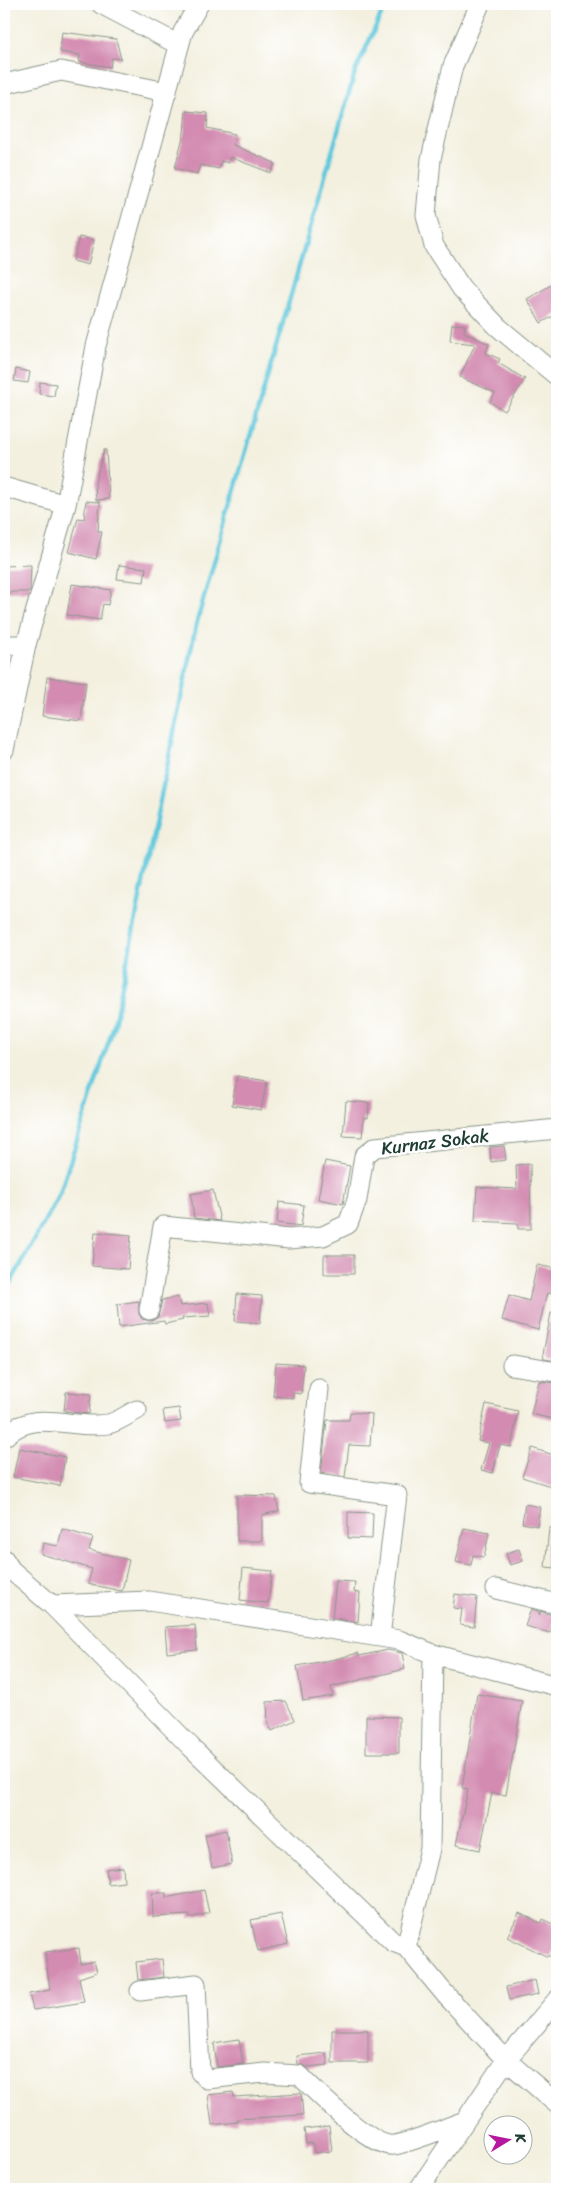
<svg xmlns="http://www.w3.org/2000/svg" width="561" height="2193" font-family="Sriracha,sans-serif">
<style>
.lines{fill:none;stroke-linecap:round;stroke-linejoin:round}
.stream{stroke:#60c8dc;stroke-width:4.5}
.building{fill:#d38bb1}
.minor-casing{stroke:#89968a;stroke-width:21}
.minor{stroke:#fff;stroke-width:19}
.labels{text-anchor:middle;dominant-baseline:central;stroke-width:5;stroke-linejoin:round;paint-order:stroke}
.street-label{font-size:18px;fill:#1f3d34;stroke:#fff}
</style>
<rect width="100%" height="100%" fill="#fff"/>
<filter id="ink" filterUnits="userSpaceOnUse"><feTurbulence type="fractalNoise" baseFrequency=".02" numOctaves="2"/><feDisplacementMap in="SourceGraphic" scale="10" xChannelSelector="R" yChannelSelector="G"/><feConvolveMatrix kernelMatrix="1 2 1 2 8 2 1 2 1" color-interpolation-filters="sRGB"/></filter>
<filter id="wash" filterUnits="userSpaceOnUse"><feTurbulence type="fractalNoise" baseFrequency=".0096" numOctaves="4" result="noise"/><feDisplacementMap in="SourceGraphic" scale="20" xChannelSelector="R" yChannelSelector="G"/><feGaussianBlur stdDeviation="1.12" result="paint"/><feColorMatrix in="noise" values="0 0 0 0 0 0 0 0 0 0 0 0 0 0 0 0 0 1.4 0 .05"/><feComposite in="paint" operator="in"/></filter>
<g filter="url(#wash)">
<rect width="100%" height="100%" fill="#f3f0df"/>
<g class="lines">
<path class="stream" d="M 4,1295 L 60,1193 L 114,1025 L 196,625 L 355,72 L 386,4"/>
</g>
<g id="blocks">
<path class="building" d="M 62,32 L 116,39 L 121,59 L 112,58 L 110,67 L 79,62 L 80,55 L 60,52 Z
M 186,111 L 208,113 L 207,128 L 235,134 L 233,145 L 275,163 L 271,173 L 230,157 L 229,163 L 221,161 L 219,169 L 200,165 L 197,174 L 175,168 L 184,133 Z
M 79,237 L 94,240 L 88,265 L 73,261 Z
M 551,285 L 557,297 L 557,314 L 541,323 L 527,299 Z
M 452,324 L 465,325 L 464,332 L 489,344 L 486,353 L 500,359 L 498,363 L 525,379 L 505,411 L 490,402 L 495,393 L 460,377 L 475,344 L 450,341 Z
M 16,369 L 30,372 L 28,383 L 14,381 Z
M 40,382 L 56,384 L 54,396 L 39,394 Z
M 104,450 L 106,450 L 109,499 L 96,500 L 95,483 Z
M 86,501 L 100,502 L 98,531 L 102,532 L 96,559 L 69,552 L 78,518 L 84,519 Z
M 31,565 L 30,592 L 4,592 L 4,566 Z
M 119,565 L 146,568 L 144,582 L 117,579 Z
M 72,584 L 111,590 L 108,605 L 103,604 L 100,620 L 67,615 Z
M 47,677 L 86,682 L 81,721 L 42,716 Z
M 237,1076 L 267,1081 L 261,1110 L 232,1105 Z
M 346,1101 L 369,1103 L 368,1118 L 364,1117 L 362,1137 L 343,1136 Z
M 504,1146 L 506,1160 L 491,1162 L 490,1147 Z
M 325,1161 L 350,1166 L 343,1204 L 318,1199 Z
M 530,1164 L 531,1229 L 518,1229 L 518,1223 L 475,1221 L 477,1187 L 517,1189 L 516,1165 Z
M 213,1190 L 220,1221 L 194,1218 L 191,1194 Z
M 279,1202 L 304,1205 L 301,1226 L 277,1223 Z
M 95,1232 L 131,1235 L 128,1269 L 92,1266 Z
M 324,1255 L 354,1255 L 354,1274 L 324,1274 Z
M 537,1265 L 557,1269 L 557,1294 L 547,1293 L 538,1330 L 502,1320 L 509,1295 L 529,1301 Z
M 237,1294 L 262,1296 L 260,1323 L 235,1321 Z
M 178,1297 L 180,1306 L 208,1303 L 210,1316 L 182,1318 L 183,1320 L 165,1324 L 164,1321 L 119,1327 L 117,1304 L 139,1301 L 139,1314 L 142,1319 L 152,1321 L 158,1317 L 162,1300 Z
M 551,1313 L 557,1313 L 557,1361 L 544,1359 L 543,1354 Z
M 276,1363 L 304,1365 L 301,1394 L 293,1393 L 293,1398 L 273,1396 Z
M 539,1381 L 557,1383 L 557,1420 L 531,1414 Z
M 66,1392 L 91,1394 L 89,1414 L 64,1411 Z
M 486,1404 L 518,1411 L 511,1447 L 500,1445 L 493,1473 L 481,1470 L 489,1443 L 478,1441 Z
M 179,1408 L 181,1421 L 165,1423 L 163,1410 Z
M 350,1412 L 372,1414 L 370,1446 L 349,1445 L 345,1477 L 321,1473 L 327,1420 L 349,1420 Z
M 19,1448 L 65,1457 L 60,1486 L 13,1477 Z
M 532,1448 L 557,1456 L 557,1488 L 522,1477 Z
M 237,1495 L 276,1496 L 279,1511 L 262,1515 L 262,1541 L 237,1541 Z
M 525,1504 L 540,1507 L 537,1526 L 522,1523 Z
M 348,1512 L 373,1513 L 372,1539 L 348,1538 Z
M 464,1528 L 489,1533 L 484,1557 L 473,1555 L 471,1565 L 456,1562 Z
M 549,1528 L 557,1529 L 557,1568 L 545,1567 Z
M 62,1529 L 93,1538 L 89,1550 L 129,1560 L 122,1591 L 88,1584 L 92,1569 L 41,1554 L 43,1543 L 58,1546 Z
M 519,1549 L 523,1561 L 510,1565 L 506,1553 Z
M 243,1568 L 272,1571 L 268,1603 L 240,1600 Z
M 336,1581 L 355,1582 L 354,1592 L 360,1593 L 358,1622 L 332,1618 Z
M 455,1594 L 477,1597 L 474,1627 L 460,1625 L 462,1609 L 453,1608 Z
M 531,1609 L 538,1611 L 540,1615 L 540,1611 L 555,1616 L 550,1633 L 525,1626 Z
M 195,1625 L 197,1650 L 167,1653 L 165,1627 Z
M 388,1650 L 402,1653 L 405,1669 L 331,1687 L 333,1696 L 303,1701 L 297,1666 L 336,1659 L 358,1653 L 359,1656 Z
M 477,1694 L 522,1701 L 506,1795 L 492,1793 L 480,1850 L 456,1845 L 468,1789 L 462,1788 Z
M 286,1701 L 295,1720 L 272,1731 L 268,1724 L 267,1702 Z
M 366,1716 L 399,1717 L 399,1753 L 366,1753 Z
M 226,1830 L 232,1864 L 212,1868 L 205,1835 Z
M 123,1867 L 124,1882 L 108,1884 L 106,1869 Z
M 204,1890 L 209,1913 L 190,1918 L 190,1915 L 153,1917 L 152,1893 L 166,1893 L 166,1898 Z
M 519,1913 L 541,1923 L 543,1919 L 557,1926 L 557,1943 L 551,1956 L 546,1956 L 507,1937 Z
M 281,1914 L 288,1944 L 258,1951 L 251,1920 Z
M 79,1948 L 81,1964 L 94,1961 L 97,1972 L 79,1978 L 84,2002 L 33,2010 L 29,1994 L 50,1990 L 45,1952 Z
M 162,1959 L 164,1977 L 138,1980 L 136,1962 Z
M 535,1980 L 538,1994 L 509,2000 L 506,1987 Z
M 332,2030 L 368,2030 L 368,2063 L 332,2063 Z
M 239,2039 L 243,2064 L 217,2067 L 214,2043 Z
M 326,2053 L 328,2065 L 307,2067 L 298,2064 L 297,2056 Z
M 233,2092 L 234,2097 L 301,2093 L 303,2115 L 237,2119 L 237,2122 L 212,2125 L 208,2095 Z
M 329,2126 L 332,2151 L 314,2153 L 313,2143 L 306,2144 L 304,2129 Z"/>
</g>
</g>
<g filter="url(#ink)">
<use href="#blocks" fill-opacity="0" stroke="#89968a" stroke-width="1"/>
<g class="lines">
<defs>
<path id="minor" d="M 101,4 L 179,45
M 480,4 L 453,66 L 431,159 L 426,215 L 434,246 L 462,289 L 498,327 L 557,376
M 4,84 L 61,71 L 167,92
M 4,487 L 66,505
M 4,645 L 26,645
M 4,750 L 26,645 L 66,505 L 96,346 L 183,32 L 199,4
M 149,1310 L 163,1226 L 289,1239 L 323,1236 L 348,1224 L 357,1200 L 364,1156 L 375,1147 L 557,1129
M 512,1365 L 557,1372
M 319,1389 L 309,1483 L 397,1495 L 380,1637
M 4,1437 C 34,1407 71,1430 108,1424 C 118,1422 128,1414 137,1410
M 4,1559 L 11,1570 L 52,1605 L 191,1747 L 393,1942 L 406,1947 L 445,1994 L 506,2060 L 557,2104
M 496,1589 L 557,1604
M 52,1605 L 149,1601 L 399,1640 L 433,1654 L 557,1686
M 406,1947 L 430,1849 L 433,1654
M 140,1991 L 196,1984 L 200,2072 L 207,2079 L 265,2073 L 299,2075 C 316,2091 371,2149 395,2145 C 418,2140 442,2129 465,2121
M 419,2189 L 506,2060 L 557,2000"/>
</defs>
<use href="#minor" class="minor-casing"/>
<use href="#minor" class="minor"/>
</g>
</g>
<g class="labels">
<g class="street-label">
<text transform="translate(435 1142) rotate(-7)">Kurnaz Sokak</text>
</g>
</g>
<rect width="561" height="2193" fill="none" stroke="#fff" stroke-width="20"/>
<g transform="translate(508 2140) rotate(80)"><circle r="24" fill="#ffffff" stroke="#a5b1ae"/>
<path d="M0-4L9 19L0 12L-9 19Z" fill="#b5179e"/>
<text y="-8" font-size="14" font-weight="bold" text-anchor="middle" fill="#1f3d34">K</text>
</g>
</svg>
